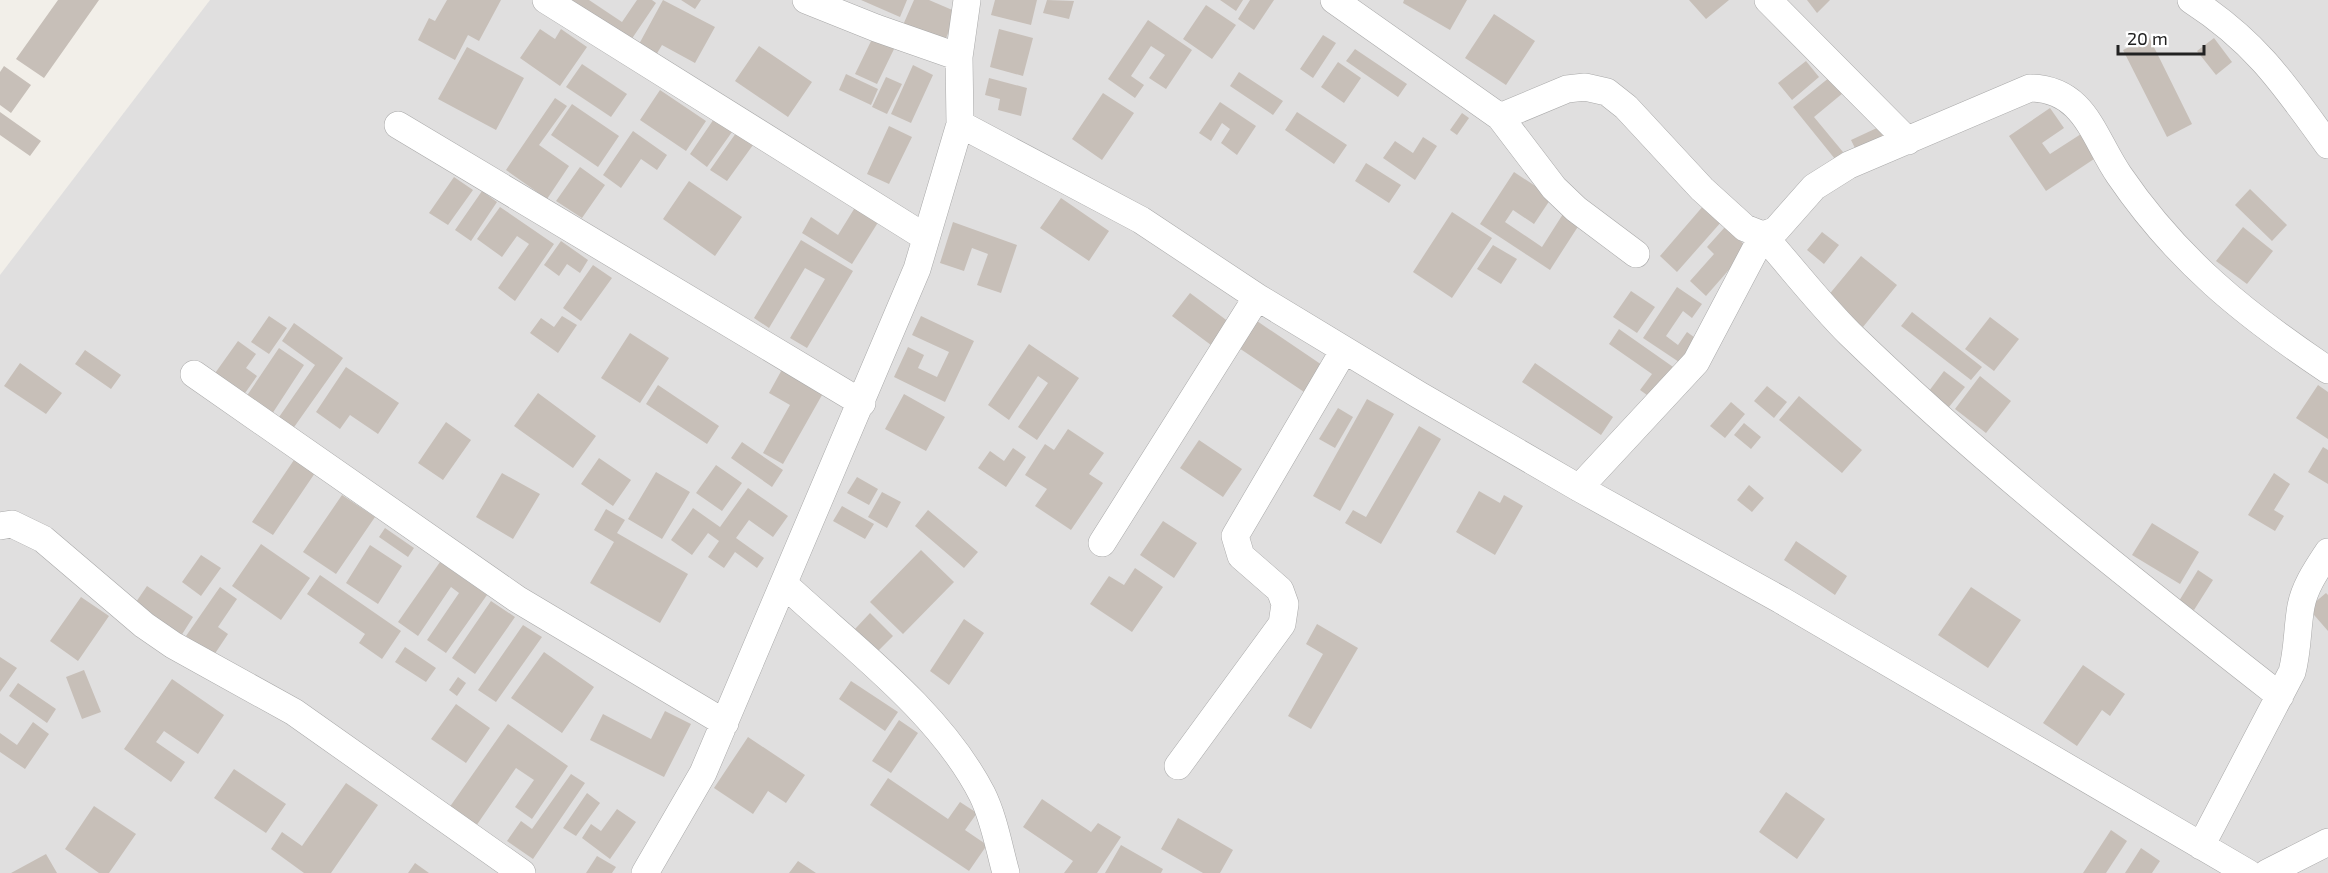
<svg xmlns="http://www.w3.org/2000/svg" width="2328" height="873" font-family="'Exo 2',sans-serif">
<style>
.residential{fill:#e0dfdf}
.building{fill:#c7bfb8}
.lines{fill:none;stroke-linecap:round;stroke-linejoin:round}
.street-casing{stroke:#a9a9a9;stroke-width:28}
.street{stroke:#fff;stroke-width:27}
</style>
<rect width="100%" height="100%" fill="#f2efe9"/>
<path class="residential" d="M 210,0 L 2328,0 L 2328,873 L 0,873 L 0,275 Z"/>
<path class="building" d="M 58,0 L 99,0 L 44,78 L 16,59 Z
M 447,0 L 501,0 L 479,41 L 468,35 L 455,60 L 418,40 L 429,18 L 435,21 Z
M 565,0 L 589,0 L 622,22 L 637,0 L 652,0 L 656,3 L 629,43 Z
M 663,0 L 715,27 L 695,63 L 662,45 L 656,55 L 638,46 Z
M 681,0 L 701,0 L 695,9 Z
M 861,0 L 907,0 L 900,17 Z
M 914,0 L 929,0 L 957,12 L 944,43 L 903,25 Z
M 995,0 L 1037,0 L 1031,25 L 991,15 Z
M 1047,0 L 1074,1 L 1069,19 L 1043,13 Z
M 1220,0 L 1243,0 L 1236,11 Z
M 1250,0 L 1274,0 L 1254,30 L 1238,19 Z
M 1404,0 L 1467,0 L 1450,30 L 1403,3 Z
M 1689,0 L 1729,0 L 1706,19 Z
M 1807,0 L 1830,0 L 1817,13 Z
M 1206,5 L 1236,25 L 1212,59 L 1183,39 Z
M 1494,14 L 1535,41 L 1506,85 L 1465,58 Z
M 1148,20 L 1192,50 L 1166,89 L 1149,78 L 1165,55 L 1151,46 L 1131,76 L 1144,85 L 1135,98 L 1108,79 Z
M 540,29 L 555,39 L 561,29 L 587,47 L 560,86 L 520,58 Z
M 999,29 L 1033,38 L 1023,76 L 990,67 Z
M 1323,35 L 1336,43 L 1313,78 L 1300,69 Z
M 873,37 L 895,47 L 877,84 L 855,74 Z
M 2149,37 L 2192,124 L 2167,137 L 2123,50 Z
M 2214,38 L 2232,62 L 2216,75 L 2197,51 Z
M 759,46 L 812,82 L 788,117 L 735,81 Z
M 467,47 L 524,78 L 496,130 L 438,99 Z
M 1355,49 L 1407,84 L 1398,97 L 1346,61 Z
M 1806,61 L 1819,77 L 1792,100 L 1778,83 Z
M 1338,62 L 1361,78 L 1344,103 L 1321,87 Z
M 582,64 L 627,94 L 611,117 L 566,87 Z
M 913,65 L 933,75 L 911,123 L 891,114 Z
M 4,66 L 31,85 L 11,113 L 0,105 L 0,72 Z
M 1239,72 L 1283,101 L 1273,115 L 1230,86 Z
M 846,74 L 878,89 L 871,105 L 839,90 Z
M 886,77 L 902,84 L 887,114 L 872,107 Z
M 1830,77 L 1843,93 L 1814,117 L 1843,152 L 1835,159 L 1793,107 Z
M 989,78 L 1027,88 L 1021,116 L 998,110 L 1000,99 L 985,95 Z
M 660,90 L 706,121 L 686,151 L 640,120 Z
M 1103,93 L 1134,113 L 1102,160 L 1072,139 Z
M 555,98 L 567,106 L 539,145 L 569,166 L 547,199 L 506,170 Z
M 1220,102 L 1256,126 L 1237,155 L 1221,143 L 1230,129 L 1222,123 L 1211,141 L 1199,133 Z
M 572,104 L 619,136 L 598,167 L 551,135 Z
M 2050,108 L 2064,128 L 2042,143 L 2050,154 L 2081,134 L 2097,157 L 2046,191 L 2009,136 Z
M 0,112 L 41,141 L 30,156 L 0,135 Z
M 1297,112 L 1347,145 L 1334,164 L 1285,130 Z
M 718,113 L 737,125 L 707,167 L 690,154 Z
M 1462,113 L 1469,118 L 1457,135 L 1450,130 Z
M 889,126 L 912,137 L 889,184 L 867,174 Z
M 1879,127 L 1885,140 L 1857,152 L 1851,140 Z
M 633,131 L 667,155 L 657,170 L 641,159 L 621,188 L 603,175 Z
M 736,133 L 753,145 L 727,181 L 710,170 Z
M 1423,137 L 1437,146 L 1415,180 L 1383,158 L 1395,141 L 1413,153 Z
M 1366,163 L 1401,185 L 1389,203 L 1355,181 Z
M 580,167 L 605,185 L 582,218 L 556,201 Z
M 1514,172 L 1552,197 L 1534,224 L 1513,210 L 1505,222 L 1542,247 L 1563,214 L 1579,225 L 1550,270 L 1480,224 Z
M 454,177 L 473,190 L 448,225 L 429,213 Z
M 689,181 L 742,217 L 715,256 L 663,219 Z
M 2250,189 L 2287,225 L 2272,241 L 2235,205 Z
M 482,191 L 497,202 L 471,241 L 455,230 Z
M 1061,198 L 1109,231 L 1089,261 L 1040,228 Z
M 859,201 L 882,216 L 852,264 L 802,233 L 811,217 L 838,235 Z
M 1704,205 L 1722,221 L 1677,272 L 1660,256 Z
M 500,207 L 554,244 L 515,301 L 498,288 L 529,244 L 517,236 L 502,257 L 477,239 Z
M 1452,212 L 1492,238 L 1452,298 L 1413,272 Z
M 953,222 L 1017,245 L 1001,293 L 977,285 L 988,254 L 972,248 L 964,271 L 940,263 Z
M 1725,227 L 1748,248 L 1706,296 L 1690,281 L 1714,254 L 1707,247 Z
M 2243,227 L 2273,251 L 2247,284 L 2216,261 Z
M 1822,232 L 1839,245 L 1824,264 L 1807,250 Z
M 801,240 L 853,271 L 807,348 L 790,338 L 825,279 L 805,268 L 769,328 L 754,318 Z
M 561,241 L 588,260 L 580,273 L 567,264 L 559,276 L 544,265 Z
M 1493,245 L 1517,259 L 1501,284 L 1477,269 Z
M 1861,256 L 1897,285 L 1863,327 L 1827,297 Z
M 593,265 L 612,278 L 581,321 L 563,308 Z
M 1677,287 L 1702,304 L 1692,318 L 1683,311 L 1666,336 L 1678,345 L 1687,332 L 1698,340 L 1682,364 L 1643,338 Z
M 1631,291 L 1655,307 L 1637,333 L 1613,317 Z
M 1190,293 L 1237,328 L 1219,351 L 1172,316 Z
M 1912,312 L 1982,367 L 1971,380 L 1901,326 Z
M 269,316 L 287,328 L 269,354 L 251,342 Z
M 562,316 L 577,325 L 558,353 L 530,333 L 541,318 L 554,327 Z
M 921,316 L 974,341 L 945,402 L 894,377 L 908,347 L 924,355 L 918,368 L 937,377 L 949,352 L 912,335 Z
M 1990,317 L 2019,339 L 1994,371 L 1965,349 Z
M 1257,321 L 1325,367 L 1307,394 L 1239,348 Z
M 294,323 L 343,358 L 292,430 L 277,420 L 315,365 L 282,341 Z
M 1619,329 L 1676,369 L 1654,400 L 1640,390 L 1652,374 L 1609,344 Z
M 630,333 L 669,358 L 640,403 L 601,378 Z
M 238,341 L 256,354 L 246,368 L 257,376 L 243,396 L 213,376 Z
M 1029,344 L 1079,378 L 1037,440 L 1018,427 L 1048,383 L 1038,376 L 1009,420 L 988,405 Z
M 279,348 L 304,365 L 272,414 L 246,397 Z
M 85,350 L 121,375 L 111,389 L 75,364 Z
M 20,363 L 62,393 L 46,414 L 4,386 Z
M 1535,363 L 1613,417 L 1601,435 L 1522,382 Z
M 785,364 L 826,388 L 783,464 L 763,453 L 790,405 L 769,393 Z
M 346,367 L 399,403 L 378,434 L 350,415 L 340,429 L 316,412 Z
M 1944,371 L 1965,387 L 1949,407 L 1929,391 Z
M 1980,376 L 2011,401 L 1986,433 L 1955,409 Z
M 658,385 L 719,426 L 707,444 L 646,404 Z
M 2318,385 L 2328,392 L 2328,439 L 2296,418 Z
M 1767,386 L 1787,402 L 1774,418 L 1754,401 Z
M 538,393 L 596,436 L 573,468 L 514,426 Z
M 904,394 L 945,417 L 926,451 L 885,429 Z
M 1799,396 L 1862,450 L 1842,473 L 1779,420 Z
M 1367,399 L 1394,414 L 1340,511 L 1313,496 Z
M 1731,402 L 1745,414 L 1725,438 L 1710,426 Z
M 1338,408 L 1353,417 L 1335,448 L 1319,439 Z
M 446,422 L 471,440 L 443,480 L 418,463 Z
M 1744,423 L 1761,437 L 1751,449 L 1734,435 Z
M 1419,426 L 1441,439 L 1381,544 L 1345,523 L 1353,510 L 1366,517 Z
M 1068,429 L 1104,453 L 1089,474 L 1103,483 L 1071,530 L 1035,506 L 1047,489 L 1025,475 L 1045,444 L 1054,450 Z
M 1199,440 L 1242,469 L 1223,497 L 1180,468 Z
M 742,442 L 783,470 L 772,487 L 731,458 Z
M 2323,447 L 2328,450 L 2328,484 L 2308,472 Z
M 1013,448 L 1026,457 L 1006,487 L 978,468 L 990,451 L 1004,461 Z
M 296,457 L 317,470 L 273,535 L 252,522 Z
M 599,458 L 631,480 L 613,506 L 581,484 Z
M 716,465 L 742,483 L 722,511 L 696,493 Z
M 656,472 L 690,492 L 662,539 L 628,519 Z
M 502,473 L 540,494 L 513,539 L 476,517 Z
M 2274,473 L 2290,484 L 2274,510 L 2284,516 L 2275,531 L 2248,515 Z
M 857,477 L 878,489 L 869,505 L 847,493 Z
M 1749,485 L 1764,498 L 1752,512 L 1737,500 Z
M 748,488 L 788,516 L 773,537 L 749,520 L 736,538 L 764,558 L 757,568 L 735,552 L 724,568 L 708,557 L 719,541 L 708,533 L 692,555 L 671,540 L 693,508 L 720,527 Z
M 1479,491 L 1500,503 L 1504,495 L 1523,506 L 1495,555 L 1456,532 Z
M 882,492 L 901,502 L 887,528 L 868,517 Z
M 342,495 L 375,517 L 336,574 L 303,552 Z
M 842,506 L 874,524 L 865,539 L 833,521 Z
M 606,509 L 625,520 L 617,533 L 688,574 L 660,623 L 590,583 L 614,542 L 594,530 Z
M 928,510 L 978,552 L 964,568 L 915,526 Z
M 1163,521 L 1197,543 L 1174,578 L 1140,555 Z
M 2152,523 L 2199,552 L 2180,584 L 2132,555 Z
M 385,528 L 414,548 L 408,557 L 379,537 Z
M 1796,541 L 1847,576 L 1835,595 L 1784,560 Z
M 261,544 L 310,578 L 281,620 L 232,586 Z
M 370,545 L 402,566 L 378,604 L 346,583 Z
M 921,550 L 954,582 L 903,634 L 870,602 Z
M 201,555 L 221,568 L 201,596 L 182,582 Z
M 440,562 L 487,595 L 446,653 L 427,640 L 459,593 L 451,587 L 418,636 L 398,622 Z
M 1135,568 L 1163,587 L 1132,632 L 1090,604 L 1109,576 L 1124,585 Z
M 2198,570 L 2213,580 L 2194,610 L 2179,601 Z
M 320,575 L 401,631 L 382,659 L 359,643 L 365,634 L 307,594 Z
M 147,586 L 193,617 L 181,636 L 134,605 Z
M 220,587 L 237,599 L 218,627 L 228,634 L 214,655 L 186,636 Z
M 1971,587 L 2021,620 L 1988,668 L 1938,635 Z
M 2326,593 L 2328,595 L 2328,631 L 2308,608 Z
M 81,597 L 109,616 L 78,661 L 50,641 Z
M 491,601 L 515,617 L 475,674 L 452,658 Z
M 870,613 L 893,636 L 878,651 L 855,629 Z
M 964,619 L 984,633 L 949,685 L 930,671 Z
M 1317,624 L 1358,648 L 1311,729 L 1288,716 L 1323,654 L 1306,644 Z
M 523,625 L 542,637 L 496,702 L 478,690 Z
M 405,647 L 436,668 L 426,682 L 395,662 Z
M 544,652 L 594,687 L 562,733 L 511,698 Z
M 0,657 L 17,668 L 0,692 Z
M 2083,665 L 2125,694 L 2110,716 L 2102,710 L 2077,746 L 2043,723 Z
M 84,670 L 101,712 L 82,719 L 66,677 Z
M 458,677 L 466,683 L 457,696 L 449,690 Z
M 172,679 L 224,715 L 198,754 L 164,731 L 156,742 L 185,762 L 171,782 L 124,749 Z
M 851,681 L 898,712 L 885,731 L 839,699 Z
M 18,683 L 56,709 L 47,723 L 9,696 Z
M 456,704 L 490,728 L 466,763 L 431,739 Z
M 665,711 L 691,724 L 664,777 L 590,740 L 603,714 L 651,739 Z
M 899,720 L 918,733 L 891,773 L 872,761 Z
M 33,722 L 49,734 L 25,769 L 0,752 L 0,733 L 17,745 Z
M 508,724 L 568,766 L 532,819 L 515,807 L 534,780 L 516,768 L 476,826 L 449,808 Z
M 748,737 L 805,775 L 786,803 L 768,791 L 753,814 L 714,788 Z
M 234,769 L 286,804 L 266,833 L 214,798 Z
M 571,774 L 585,783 L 533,859 L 507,841 L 521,821 L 532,829 Z
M 888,778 L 948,819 L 960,802 L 977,813 L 965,830 L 987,845 L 969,871 L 870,805 Z
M 346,783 L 378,805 L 331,873 L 304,873 L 271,849 L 282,832 L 302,846 Z
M 1786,792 L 1825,819 L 1797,859 L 1759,832 Z
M 587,793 L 600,803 L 576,836 L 563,828 Z
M 1042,799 L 1091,832 L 1098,823 L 1121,837 L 1097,873 L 1064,873 L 1073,861 L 1023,827 Z
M 94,806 L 136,834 L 109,873 L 99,873 L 65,849 Z
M 617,809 L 636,822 L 610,859 L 582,838 L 591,824 L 601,831 Z
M 1178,818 L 1233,850 L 1220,873 L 1203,873 L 1161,849 Z
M 2111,830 L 2127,841 L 2106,873 L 2083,873 Z
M 1121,845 L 1163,869 L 1161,873 L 1105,873 Z
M 2141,848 L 2160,861 L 2152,873 L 2125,873 Z
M 46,854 L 57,873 L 11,873 Z
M 597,856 L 616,867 L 612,873 L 586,873 Z
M 798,861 L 816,873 L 789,873 Z
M 415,863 L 429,873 L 408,873 Z"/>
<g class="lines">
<defs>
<path id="street" d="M 546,0 L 925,237
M 806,0 L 876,28 L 959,57
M 1334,0 L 1500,117 L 1554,188 L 1576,209 L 1636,254
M 1768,0 L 1908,141
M 2191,0 C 2256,42 2284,84 2328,145
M 1500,117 L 1567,89 L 1585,87 L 1607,92 L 1626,107 L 1702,189 L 1745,228 L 1763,235 L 1776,230 L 1814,187 L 1849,165 L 2030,88 C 2085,89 2093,137 2119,175 C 2177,260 2244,314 2328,370
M 960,124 L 1141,220 L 1257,297 L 1419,395 L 1579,488 L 1781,600 L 2248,873
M 398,125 L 862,403
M 194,374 L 517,599 L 725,723
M 1579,488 L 1696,362 L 1763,235 C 1792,268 1819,303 1850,334 C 1985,465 2132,580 2280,696
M 0,526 L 12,524 L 43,539 L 144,625 L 173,645 L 294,712 L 522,873
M 1102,543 L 1257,297
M 785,585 C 853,648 940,712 982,794 C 994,818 999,848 1006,873
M 1178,766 L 1282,624 L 1285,604 L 1280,590 L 1241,556 L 1235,536 L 1344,350
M 2201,846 L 2292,672 C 2298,650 2297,628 2301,606 C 2305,586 2317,569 2328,552
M 645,873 L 703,773 L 917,269 L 960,124 L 959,57 L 967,0
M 2267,873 L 2328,842"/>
</defs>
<use href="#street" class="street-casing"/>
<use href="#street" class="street"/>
</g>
<path d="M2118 45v9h86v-9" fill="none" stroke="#222222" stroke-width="3"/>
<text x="2127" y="45" font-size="18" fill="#222222" stroke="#ffffff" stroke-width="4.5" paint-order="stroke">20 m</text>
</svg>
